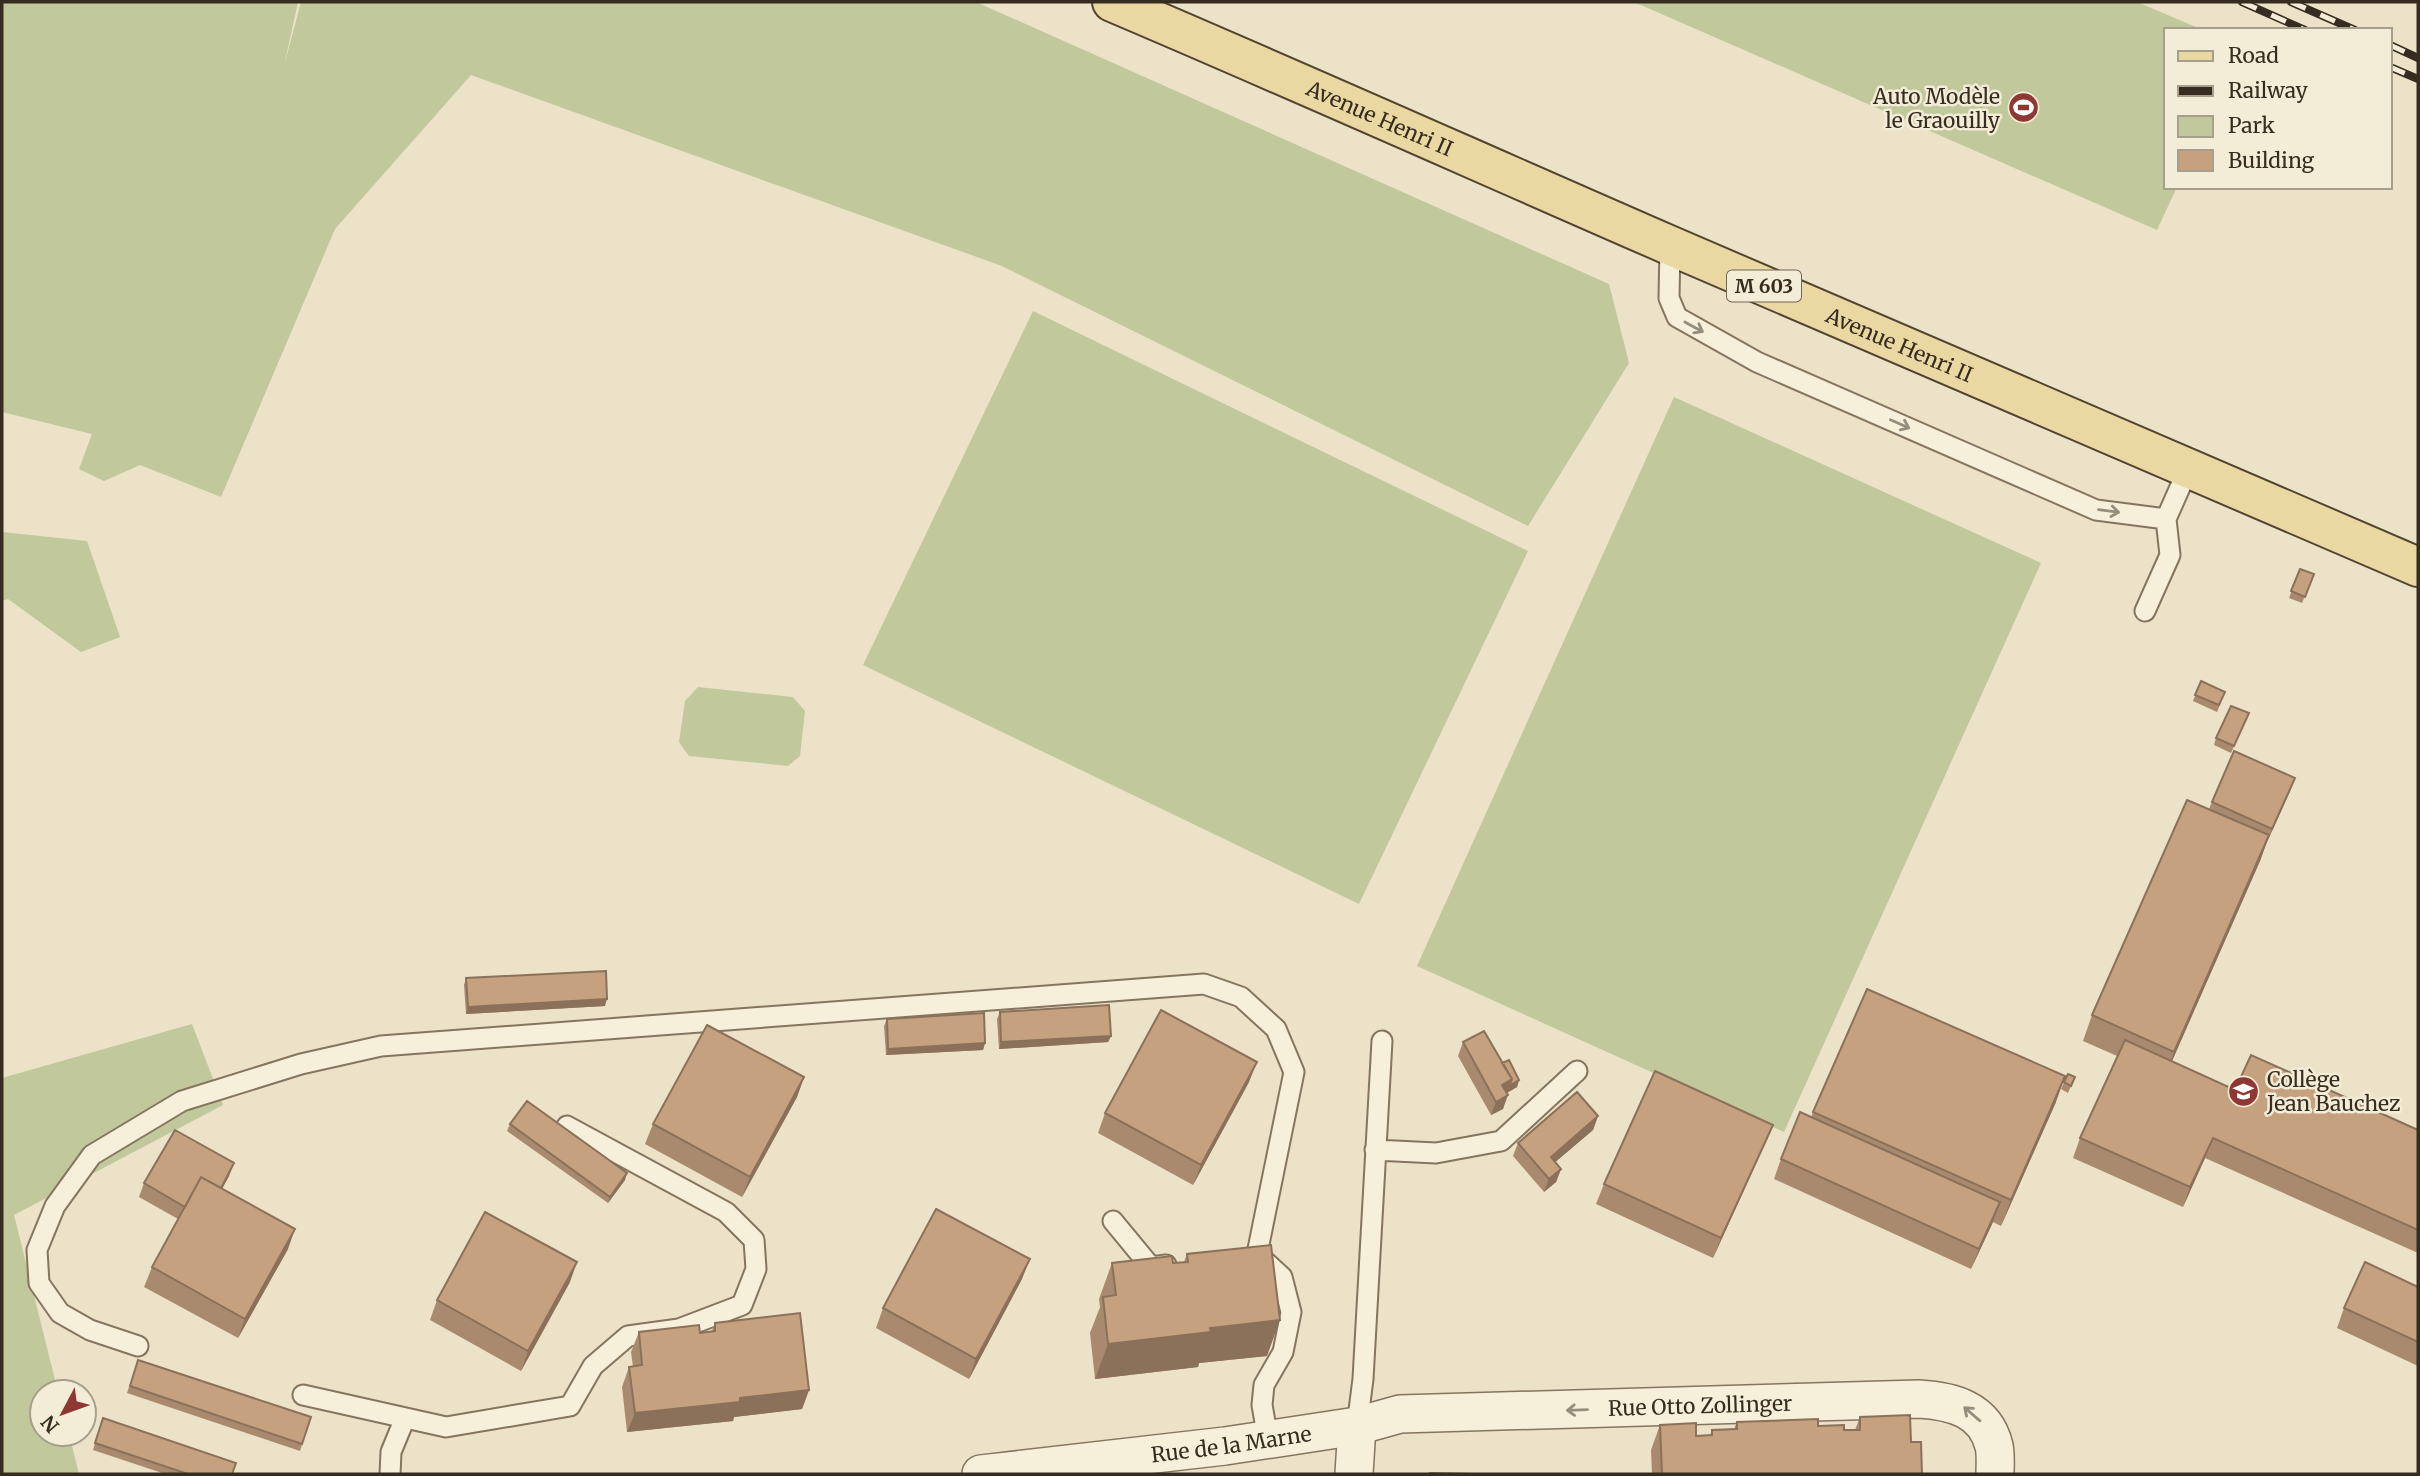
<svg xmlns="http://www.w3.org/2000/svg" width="2420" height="1476" font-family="Merriweather,serif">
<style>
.green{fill:#c0c89c}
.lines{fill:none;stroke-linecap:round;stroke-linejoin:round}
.lane-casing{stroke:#85755e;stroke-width:23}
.street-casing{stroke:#85755e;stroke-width:40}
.primary-casing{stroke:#534332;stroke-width:42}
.lane{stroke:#f6efda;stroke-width:19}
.street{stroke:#f6efda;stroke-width:37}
.primary{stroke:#ead8a2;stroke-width:38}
.rail-casing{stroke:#362c20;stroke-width:8}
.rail{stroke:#f3ecd6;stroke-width:5;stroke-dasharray:16;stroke-linecap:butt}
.wall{fill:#aa8a6e}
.shaded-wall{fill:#8b715a}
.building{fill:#c6a180;stroke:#8b715a;stroke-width:2}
.oneway{stroke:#968e7d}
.labels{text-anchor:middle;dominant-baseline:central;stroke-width:5;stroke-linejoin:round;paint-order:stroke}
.shield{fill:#f3ecd6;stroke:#6f6657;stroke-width:2}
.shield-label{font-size:19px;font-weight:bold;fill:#362c20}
.poi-label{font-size:21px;fill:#362c20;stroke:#f3ecd6;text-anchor:end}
.street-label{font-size:21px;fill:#362c20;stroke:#f3ecd6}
</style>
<rect width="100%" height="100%" fill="#ebe2c7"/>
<path class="green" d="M 2,2 L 298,2 L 284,66 L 301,2 L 976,2 L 1609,284 L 1629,363 L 1528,526 L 1002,266 L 471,75 L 335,229 L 221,497 L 140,465 L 104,481 L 79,469 L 92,434 L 2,412 Z
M 1634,2 L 2137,2 L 2203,30 L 2166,30 L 2166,187 L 2177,187 L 2157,230 Z
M 1033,311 L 1528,551 L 1359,904 L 863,665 Z
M 1674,397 L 2041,563 L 1784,1132 L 1417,966 Z
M 2,532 L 87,541 L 120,637 L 81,652 L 8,599 L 2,601 Z
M 698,687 L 793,697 L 805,711 L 800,756 L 788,766 L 689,756 L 679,742 L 685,701 Z
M 192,1024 L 223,1105 L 14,1215 L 58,1392 L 42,1392 L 42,1434 L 69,1434 L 79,1474 L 2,1474 L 2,1078 Z"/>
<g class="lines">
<defs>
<path id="lane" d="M 1670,246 L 1669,298 L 1677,317 L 1757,362 L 2096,510 L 2166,519
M 2145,611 L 2170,555 L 2166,519 L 2189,467
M 1375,1150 L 1436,1153 L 1501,1141 L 1577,1071
M 1113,1221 L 1151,1267 L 1166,1265
M 138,1346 L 90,1330 L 60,1313 L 39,1283 L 37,1250 L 55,1206 L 92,1155 L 182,1101 L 301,1064 L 381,1046 L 1204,984 L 1241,997 L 1276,1029 L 1294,1072 L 1257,1254 L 1282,1277 L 1291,1312 L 1283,1352 L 1264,1385 L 1262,1405 L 1268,1439
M 303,1395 L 446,1427 L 570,1406 L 593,1366 L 628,1336 L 679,1329 L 742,1305 L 756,1269 L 754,1240 L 726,1212 L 567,1126
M 1357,1426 L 1363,1379 L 1382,1041
M 390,1474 L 391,1452 L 405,1418"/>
<g id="street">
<path id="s1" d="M 981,1474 L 1225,1446 L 1357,1426 L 1400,1414 L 1919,1399 C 1952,1401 1985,1409 1994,1446 C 1996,1454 1995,1466 1995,1474"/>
<path d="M 1354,1474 L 1357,1426"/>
</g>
<g id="primary">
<path id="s2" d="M 1112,2 C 1298,81 1483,164 1669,245 C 1918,354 2169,458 2418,567"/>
</g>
</defs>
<use href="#lane" class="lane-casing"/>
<use href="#street" class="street-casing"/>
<use href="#primary" class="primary-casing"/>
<use href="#lane" class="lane"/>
<use href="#street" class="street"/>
<use href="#primary" class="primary"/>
<defs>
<path id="rail" d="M 2242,2 L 2305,30
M 2291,2 L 2355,30
M 2390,45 L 2418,58
M 2390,67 L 2418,79"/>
</defs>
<use href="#rail" class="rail-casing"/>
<use href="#rail" class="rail"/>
</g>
<path class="wall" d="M 2300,569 L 2314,574 L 2302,603 L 2289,598 Z
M 2201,681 L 2225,692 L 2217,712 L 2193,701 Z
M 2249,713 L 2231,753 L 2214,745 L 2216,738 Z
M 2295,778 L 2290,791 L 2267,842 L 2260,861 L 2172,1061 L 2235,1090 L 2418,1130 L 2418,1253 L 2205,1158 L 2183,1207 L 2073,1158 L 2080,1138 L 2117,1056 L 2083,1041 L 2092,1015 L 2209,809 L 2212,802 Z
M 466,978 L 605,1006 L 466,1014 L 464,985 Z
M 1000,1012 L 1111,1036 L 1108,1042 L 999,1049 L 997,1019 Z
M 887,1019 L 985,1043 L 983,1050 L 886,1055 L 884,1026 Z
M 1463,1042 L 1502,1063 L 1519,1080 L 1517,1087 L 1506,1093 L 1503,1109 L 1491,1115 L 1458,1056 Z
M 2068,1074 L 2075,1077 L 2068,1093 L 2061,1089 Z
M 804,1077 L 797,1097 L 742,1197 L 645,1144 L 653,1124 Z
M 1249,1082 L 1193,1185 L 1098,1133 L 1105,1113 Z
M 2056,1102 L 2001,1226 L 1993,1222 L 1971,1269 L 1774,1179 L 1781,1159 L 1811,1118 L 1813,1112 Z
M 1598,1116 L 1593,1130 L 1555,1162 L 1561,1169 L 1556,1182 L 1544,1192 L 1513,1156 L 1518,1143 Z
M 510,1124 L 625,1180 L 608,1203 L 507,1131 Z
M 1765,1144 L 1713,1258 L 1596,1204 L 1604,1184 Z
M 229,1176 L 222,1189 L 288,1249 L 238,1338 L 144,1287 L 152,1267 L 178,1219 L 139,1197 L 144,1183 Z
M 1187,1254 L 1267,1356 L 1199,1363 L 1198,1367 L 1095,1379 L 1090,1333 L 1100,1307 L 1099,1299 L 1112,1263 L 1173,1263 L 1184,1262 Z
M 1022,1279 L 969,1379 L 876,1328 L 883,1308 Z
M 570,1282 L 521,1371 L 430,1320 L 437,1300 Z
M 2418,1287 L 2418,1366 L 2337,1328 L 2344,1308 Z
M 715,1323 L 809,1390 L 802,1409 L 734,1417 L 733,1421 L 627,1432 L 622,1387 L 629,1367 L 633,1367 L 631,1352 L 639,1332 L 700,1333 L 712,1331 Z
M 138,1360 L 311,1417 L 300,1451 L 127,1393 Z
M 1860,1417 L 1911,1442 L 1922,1474 L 1652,1474 L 1651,1450 L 1660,1425 L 1696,1436 L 1710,1435 L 1712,1430 L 1734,1429 L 1737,1422 L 1818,1426 L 1844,1430 L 1855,1430 Z
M 103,1418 L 232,1474 L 165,1474 L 93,1450 Z"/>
<path class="shaded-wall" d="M 2295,778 L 2290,791 L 2267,842 L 2272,829 Z
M 2269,835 L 2260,861 L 2165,1077 L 2174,1052 Z
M 607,999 L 605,1006 L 466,1014 L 468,1007 Z
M 1111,1036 L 1108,1042 L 999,1049 L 1001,1042 Z
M 985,1043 L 983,1050 L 886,1055 L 888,1049 Z
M 1257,1062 L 1249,1082 L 1193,1185 L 1201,1165 Z
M 2065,1076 L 2056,1102 L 2001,1226 L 2011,1200 Z
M 804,1077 L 797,1097 L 742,1197 L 750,1177 Z
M 1512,1079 L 1519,1080 L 1517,1087 L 1507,1093 L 1502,1085 Z
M 1508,1095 L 1503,1109 L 1491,1115 L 1496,1102 Z
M 1598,1116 L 1593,1130 L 1546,1170 L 1551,1157 Z
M 1773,1125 L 1765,1144 L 1713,1258 L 1721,1238 Z
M 2213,1138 L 2205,1158 L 2183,1207 L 2190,1187 Z
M 234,1163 L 229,1176 L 212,1207 L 217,1193 Z
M 1561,1169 L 1556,1182 L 1544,1192 L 1549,1179 Z
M 627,1173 L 625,1180 L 608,1203 L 610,1197 Z
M 2000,1202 L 1993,1222 L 1971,1269 L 1979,1249 Z
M 295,1229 L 288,1249 L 238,1338 L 245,1319 Z
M 1030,1259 L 1022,1279 L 969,1379 L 976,1359 Z
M 577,1262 L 570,1282 L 521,1371 L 528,1351 Z
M 1280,1320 L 1267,1356 L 1199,1363 L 1198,1367 L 1095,1379 L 1108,1344 L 1210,1328 Z
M 809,1390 L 802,1409 L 734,1417 L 733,1421 L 627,1432 L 635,1413 L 740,1398 Z"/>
<path class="building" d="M 2300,569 L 2314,574 L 2305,597 L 2291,591 Z
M 2201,681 L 2225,692 L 2219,705 L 2195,695 Z
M 2231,706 L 2249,713 L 2234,746 L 2216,738 Z
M 2234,751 L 2295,778 L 2272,829 L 2212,802 Z
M 2187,800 L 2269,835 L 2174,1052 L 2092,1015 Z
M 606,971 L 607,999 L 468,1007 L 466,978 Z
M 1867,989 L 2065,1076 L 2011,1200 L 1813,1112 Z
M 1109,1005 L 1111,1036 L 1001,1042 L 1000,1012 Z
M 1161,1010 L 1257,1062 L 1201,1165 L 1105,1113 Z
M 984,1013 L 985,1043 L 888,1049 L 887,1019 Z
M 707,1025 L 804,1077 L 750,1177 L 653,1124 Z
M 1484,1031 L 1512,1079 L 1502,1085 L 1508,1095 L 1496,1102 L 1463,1042 Z
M 2125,1040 L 2235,1090 L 2251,1055 L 2418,1130 L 2418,1230 L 2213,1138 L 2190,1187 L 2080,1138 Z
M 1509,1060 L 1519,1080 L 1509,1086 L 1512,1079 L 1502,1063 Z
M 1655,1071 L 1773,1125 L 1721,1238 L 1604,1184 Z
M 2068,1074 L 2075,1077 L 2071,1086 L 2064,1082 Z
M 1577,1092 L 1598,1116 L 1551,1157 L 1561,1169 L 1549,1179 L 1518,1143 Z
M 527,1101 L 627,1173 L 610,1197 L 510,1124 Z
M 1800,1112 L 2000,1202 L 1979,1249 L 1781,1159 Z
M 175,1130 L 234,1163 L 221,1188 L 201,1177 L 185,1207 L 144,1183 Z
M 201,1177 L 295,1229 L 245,1319 L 152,1267 Z
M 936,1209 L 1030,1259 L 976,1359 L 883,1308 Z
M 485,1212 L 577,1262 L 528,1351 L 437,1300 Z
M 1271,1245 L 1280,1320 L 1210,1328 L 1211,1332 L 1108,1344 L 1103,1297 L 1116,1295 L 1112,1263 L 1172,1256 L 1173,1263 L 1188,1262 L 1187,1254 Z
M 2365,1262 L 2418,1287 L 2418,1342 L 2344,1308 Z
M 800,1313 L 809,1390 L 740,1398 L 740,1402 L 635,1413 L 629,1367 L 642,1365 L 639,1332 L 699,1325 L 700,1333 L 715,1331 L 715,1323 Z
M 138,1360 L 311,1417 L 302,1444 L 130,1386 Z
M 1910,1415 L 1911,1442 L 1921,1442 L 1922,1474 L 1662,1474 L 1660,1425 L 1696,1423 L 1696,1436 L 1712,1435 L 1712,1430 L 1737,1429 L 1737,1422 L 1818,1419 L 1818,1426 L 1844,1425 L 1844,1430 L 1860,1430 L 1860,1417 Z
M 103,1418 L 236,1463 L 232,1474 L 188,1474 L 95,1443 Z
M 1430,1473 L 1475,1474 L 1430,1474 Z"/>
<defs><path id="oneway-shaft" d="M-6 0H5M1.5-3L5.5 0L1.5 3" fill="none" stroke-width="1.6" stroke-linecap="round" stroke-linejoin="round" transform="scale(1.75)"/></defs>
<g class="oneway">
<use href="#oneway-shaft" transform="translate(1694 327) rotate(29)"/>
<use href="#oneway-shaft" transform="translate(1900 424) rotate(24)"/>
<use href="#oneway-shaft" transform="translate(2109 511) rotate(7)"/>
<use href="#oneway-shaft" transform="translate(1577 1410) rotate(178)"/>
<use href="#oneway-shaft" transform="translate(1972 1414) rotate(-139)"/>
</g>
<defs>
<symbol id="stadium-disc" viewBox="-11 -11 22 22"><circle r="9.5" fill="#8f3833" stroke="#f3ecd6"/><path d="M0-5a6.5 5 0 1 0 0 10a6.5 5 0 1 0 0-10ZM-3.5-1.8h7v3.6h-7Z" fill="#fff"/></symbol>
<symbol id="school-disc" viewBox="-11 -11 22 22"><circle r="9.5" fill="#8f3833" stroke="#f3ecd6"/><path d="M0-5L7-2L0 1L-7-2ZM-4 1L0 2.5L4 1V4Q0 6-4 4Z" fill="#fff"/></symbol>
</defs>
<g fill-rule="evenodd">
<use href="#stadium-disc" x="2006" y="90" width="35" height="35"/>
<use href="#school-disc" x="2226" y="1074" width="35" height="35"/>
</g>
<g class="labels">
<rect class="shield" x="1727" y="270.5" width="74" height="31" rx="5"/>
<g class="shield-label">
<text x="1764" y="286">M 603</text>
</g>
<g class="poi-label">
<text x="2000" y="96">Auto Modèle<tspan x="2000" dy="24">le Graouilly</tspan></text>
<text x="2267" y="1079" text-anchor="start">Collège<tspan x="2267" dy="24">Jean Bauchez</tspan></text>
</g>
<g class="street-label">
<text stroke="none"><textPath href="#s2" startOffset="292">Avenue Henri II</textPath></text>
<text stroke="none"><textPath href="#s2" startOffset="859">Avenue Henri II</textPath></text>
<text stroke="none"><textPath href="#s1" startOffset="724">Rue Otto Zollinger</textPath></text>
<text stroke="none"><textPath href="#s1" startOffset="252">Rue de la Marne</textPath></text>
</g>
</g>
<rect width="2420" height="1476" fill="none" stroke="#362c20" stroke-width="7"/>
<rect x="2164" y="28" width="228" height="161" fill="#f3ecd6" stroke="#a79f8d" stroke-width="2"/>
<rect x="2178" y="51" width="35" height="10" fill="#ead8a2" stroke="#a79f8d" stroke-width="2"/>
<text x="2228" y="63" font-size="21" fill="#362c20">Road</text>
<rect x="2178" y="86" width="35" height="10" fill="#362c20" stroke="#a79f8d" stroke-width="2"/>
<text x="2228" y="98" font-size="21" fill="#362c20">Railway</text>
<rect x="2178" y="116" width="35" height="21" fill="#c0c89c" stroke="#a79f8d" stroke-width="2"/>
<text x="2228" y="133" font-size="21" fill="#362c20">Park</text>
<rect x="2178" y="150" width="35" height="21" fill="#c6a180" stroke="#a79f8d" stroke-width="2"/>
<text x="2228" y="168" font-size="21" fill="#362c20">Building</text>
<g transform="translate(63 1413) rotate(229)"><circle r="33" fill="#f3ecd6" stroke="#a79f8d" stroke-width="2"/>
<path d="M0-5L12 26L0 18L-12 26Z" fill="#8f3833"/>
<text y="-10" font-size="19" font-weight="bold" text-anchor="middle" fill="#362c20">N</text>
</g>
</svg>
